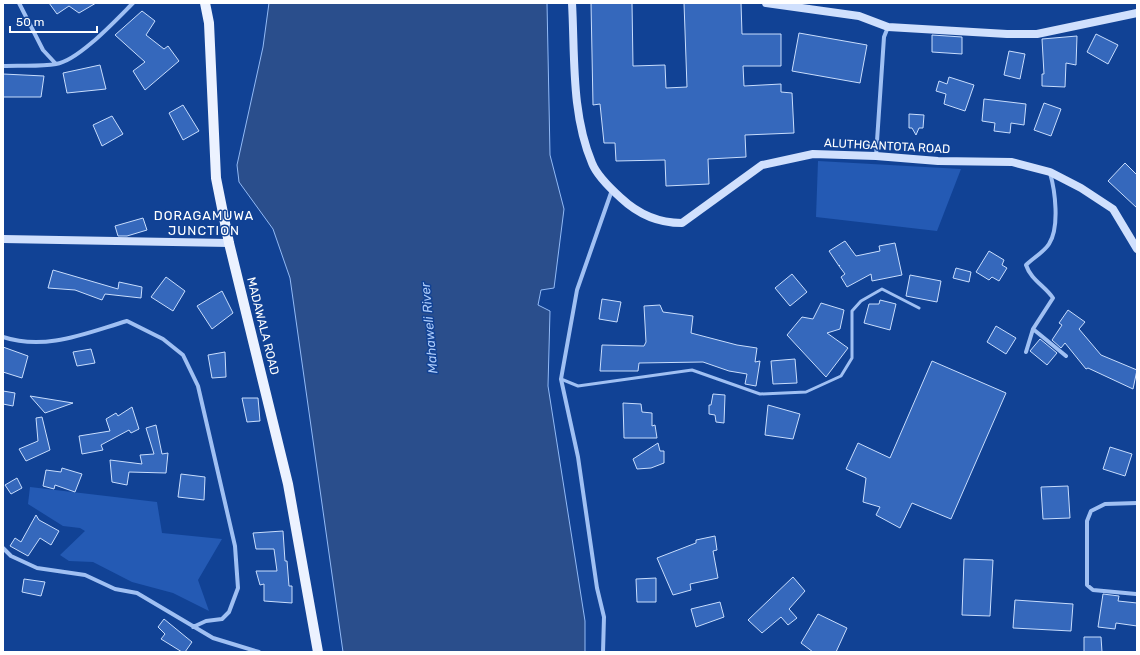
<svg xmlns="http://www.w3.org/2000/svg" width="1140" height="655" font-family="Rubik,sans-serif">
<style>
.green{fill:#245ab4}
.water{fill:#2a4e8c;stroke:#92baf6}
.building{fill:#3568bc;stroke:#c8ddfd}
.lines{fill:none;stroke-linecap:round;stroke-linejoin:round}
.lane{stroke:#a0c0f3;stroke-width:3}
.street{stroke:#a0c0f3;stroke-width:4}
.secondary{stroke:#d0e0fd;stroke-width:8}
.primary{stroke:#ecf2ff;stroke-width:10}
.labels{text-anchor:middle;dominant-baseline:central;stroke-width:3;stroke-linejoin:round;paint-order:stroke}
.street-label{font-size:12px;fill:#fff;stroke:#114295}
.neighbourhood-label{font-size:13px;letter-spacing:1px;fill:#fff;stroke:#114295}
.water-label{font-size:13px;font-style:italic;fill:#accbfa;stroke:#114295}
</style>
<rect width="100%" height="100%" fill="#114295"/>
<path class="green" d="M 818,161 L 961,169 L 937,231 L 816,217 Z
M 30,487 L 157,502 L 162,533 L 222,539 L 198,580 L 209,611 L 173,593 L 132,582 L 93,562 L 69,561 L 60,555 L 85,531 L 80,528 L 63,526 L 28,504 Z"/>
<path class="water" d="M 269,3 L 547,3 L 550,155 L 564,209 L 554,288 L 541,290 L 538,305 L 550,311 L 548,386 L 585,621 L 585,652 L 343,652 L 290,278 L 273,229 L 239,182 L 237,165 L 263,47 Z"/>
<path class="building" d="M 49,3 L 96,3 L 79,13 L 69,6 L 57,14 Z
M 591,3 L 632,3 L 633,66 L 665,65 L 666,88 L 687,87 L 684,3 L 741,3 L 742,34 L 781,34 L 781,66 L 743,66 L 744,86 L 781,84 L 781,92 L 792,93 L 794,133 L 745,135 L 746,157 L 708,159 L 709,184 L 666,186 L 665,160 L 616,161 L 615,143 L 604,143 L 600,104 L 593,105 Z
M 142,11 L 155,21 L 146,35 L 164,49 L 168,46 L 179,61 L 145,90 L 133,71 L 145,62 L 115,35 Z
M 799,33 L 867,45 L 860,83 L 792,71 Z
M 1096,34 L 1118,45 L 1108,64 L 1087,52 Z
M 932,35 L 962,37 L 962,54 L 932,52 Z
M 1077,36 L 1076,65 L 1066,63 L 1065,87 L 1042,86 L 1042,74 L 1044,74 L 1042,39 Z
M 1009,51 L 1025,54 L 1020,79 L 1004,75 Z
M 100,65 L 106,89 L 67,93 L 63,73 Z
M 3,74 L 44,76 L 41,97 L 3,97 Z
M 949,77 L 974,85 L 965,111 L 944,104 L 946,94 L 936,91 L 939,81 L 947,84 Z
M 984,99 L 1026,104 L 1024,125 L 1011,123 L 1010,133 L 994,131 L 995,123 L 982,121 Z
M 1044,103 L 1061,109 L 1051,136 L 1034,130 Z
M 183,105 L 199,131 L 183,140 L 169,113 Z
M 909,114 L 924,115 L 923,128 L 919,128 L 916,135 L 912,128 L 909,128 Z
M 112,116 L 123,134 L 102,146 L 93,125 Z
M 1125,163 L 1137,175 L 1137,208 L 1108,181 Z
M 143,218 L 147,230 L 127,236 L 118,236 L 115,226 Z
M 845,241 L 856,256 L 880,251 L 879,246 L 895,243 L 902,275 L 872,281 L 871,274 L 847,287 L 841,277 L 845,274 L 839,266 L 840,265 L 839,266 L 829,251 Z
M 989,251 L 1004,260 L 1002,265 L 1007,268 L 999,281 L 992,277 L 989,280 L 976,272 Z
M 956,268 L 971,272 L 969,282 L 953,278 Z
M 53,270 L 118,289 L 119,282 L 142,287 L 141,298 L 105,294 L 102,300 L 75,290 L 48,288 Z
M 792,274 L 807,292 L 790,306 L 775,288 Z
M 910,275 L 941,281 L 937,302 L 906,296 Z
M 166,277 L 185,291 L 173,311 L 151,297 Z
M 222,291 L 233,313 L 212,329 L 197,306 Z
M 602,299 L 621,302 L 617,322 L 599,319 Z
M 880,300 L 896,304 L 890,330 L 864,323 L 869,304 L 879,304 Z
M 821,303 L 844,310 L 840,329 L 827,333 L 848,348 L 826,377 L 787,335 L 802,317 L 813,319 Z
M 660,305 L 663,312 L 693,316 L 691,333 L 737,345 L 757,348 L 755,362 L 760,361 L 756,386 L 745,384 L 747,374 L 729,371 L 703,362 L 639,363 L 638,371 L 600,371 L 602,345 L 644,346 L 646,342 L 644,306 Z
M 1068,310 L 1085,322 L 1079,329 L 1101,355 L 1137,370 L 1133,389 L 1088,368 L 1086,369 L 1065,343 L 1061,348 L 1052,340 L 1062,325 L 1059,323 Z
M 996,326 L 1016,338 L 1006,354 L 987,342 Z
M 1040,339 L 1057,353 L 1047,365 L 1030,351 Z
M 3,347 L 28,356 L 22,378 L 3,372 Z
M 91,349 L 95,363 L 77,366 L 73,352 Z
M 225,352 L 226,377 L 212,378 L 208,355 Z
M 795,359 L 797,383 L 773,384 L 771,361 Z
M 932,361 L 1006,393 L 951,519 L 912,503 L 900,528 L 876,515 L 880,507 L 863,502 L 866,478 L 846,469 L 858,443 L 890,458 Z
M 3,391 L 15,393 L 13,406 L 3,404 Z
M 713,394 L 725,395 L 724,423 L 716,422 L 715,415 L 709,414 L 709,405 L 711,405 Z
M 30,396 L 73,403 L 45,413 Z
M 242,398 L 258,398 L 260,421 L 247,422 Z
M 623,403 L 641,404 L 642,412 L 652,413 L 652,426 L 655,425 L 657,438 L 624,438 Z
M 768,405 L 800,414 L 793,439 L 765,435 Z
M 132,407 L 139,429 L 131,433 L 129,430 L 101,445 L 103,450 L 82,454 L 79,436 L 110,431 L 106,419 L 116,413 L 118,416 Z
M 42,417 L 50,450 L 26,461 L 19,449 L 38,441 L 36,418 Z
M 156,425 L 162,454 L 168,453 L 166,473 L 129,472 L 127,485 L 112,482 L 110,460 L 142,464 L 140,455 L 154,454 L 146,428 Z
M 658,443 L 660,451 L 664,451 L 664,463 L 651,468 L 637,469 L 633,459 Z
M 1110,447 L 1132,454 L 1125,476 L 1103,469 Z
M 62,468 L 82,474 L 75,492 L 55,485 L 54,489 L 43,486 L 46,470 L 61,472 Z
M 181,474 L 205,477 L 204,500 L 178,497 Z
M 17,478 L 22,488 L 11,494 L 5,485 Z
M 1068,486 L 1070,518 L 1043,519 L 1041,487 Z
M 36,515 L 39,520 L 59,531 L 51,545 L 40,538 L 28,556 L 10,546 L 15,538 L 21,542 Z
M 283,531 L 285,561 L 287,561 L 289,586 L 292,586 L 292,603 L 264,601 L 264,584 L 260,585 L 256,571 L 277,571 L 274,549 L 256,549 L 253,533 Z
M 715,536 L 717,550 L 713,551 L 718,578 L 690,584 L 691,590 L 673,595 L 657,558 L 696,543 L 696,540 Z
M 964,559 L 993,560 L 990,616 L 962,615 Z
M 793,577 L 805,591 L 789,609 L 797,618 L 788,625 L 781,617 L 762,633 L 748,620 Z
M 656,578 L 656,602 L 637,602 L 636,579 Z
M 24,579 L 45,582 L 41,596 L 22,592 Z
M 1103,594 L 1119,596 L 1118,601 L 1137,603 L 1137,626 L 1116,623 L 1115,629 L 1098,627 Z
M 1015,600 L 1073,604 L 1071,631 L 1013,628 Z
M 720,602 L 724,617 L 696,627 L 691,609 Z
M 818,614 L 847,628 L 836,652 L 813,652 L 801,643 Z
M 164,619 L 192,642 L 185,652 L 182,652 L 161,639 L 165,634 L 158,627 Z
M 1084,637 L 1101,637 L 1102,652 L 1084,652 Z"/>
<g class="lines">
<path class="lane" d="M 561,379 L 578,386 L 692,370 L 760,394 L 806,392 L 841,376 L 852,358 L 852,311 L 861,301 L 882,289 L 919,308"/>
<path class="street" d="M 19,3 L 43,50 L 56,64
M 3,66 C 20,65 39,67 56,64 C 78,61 116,20 133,3
M 876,156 L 884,37 L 888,27
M 1033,329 L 1066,356
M 3,337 C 46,351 86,333 127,321 L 163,339 L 183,355 L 198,386 L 235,546 L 238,588 L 229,612 L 222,619 L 206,621 L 193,627
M 1026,352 L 1033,329 L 1053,298 C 1045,286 1031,280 1026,265 C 1033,258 1044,252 1049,244 C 1060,227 1055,190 1050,173
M 3,548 L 11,556 L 37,568 L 85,575 L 115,589 L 137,593 L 213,638 L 259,652
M 1136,594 L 1093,590 L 1087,585 L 1087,521 L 1091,511 L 1105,504 L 1137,503
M 603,652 L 604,617 L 597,588 L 578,457 L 561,379 L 577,290 L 612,190"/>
<path class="secondary" d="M 572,3 C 575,56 571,113 592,163 C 597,176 611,189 621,198 C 638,214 658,223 682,223 L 762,165 L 813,154 L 876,156 L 938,161 L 1012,162 L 1050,172 L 1081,188 L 1113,209 L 1137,249
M 766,3 L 859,16 L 888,27 L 1007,34 L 1037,34 L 1137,13
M 3,239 L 229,243"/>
<path class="primary" d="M 205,3 L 209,23 L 216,178 L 229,243 L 288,484 L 318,652"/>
</g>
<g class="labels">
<g class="street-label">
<text transform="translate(887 146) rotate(3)">ALUTHGANTOTA ROAD</text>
<text transform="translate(263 326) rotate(76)">MADAWALA ROAD</text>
</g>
<g class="neighbourhood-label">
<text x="204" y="215">DORAGAMUWA<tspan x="204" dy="15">JUNCTION</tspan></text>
</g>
<g class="water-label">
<text transform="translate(429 328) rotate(-95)">Mahaweli River</text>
</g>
</g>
<rect width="1140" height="655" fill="none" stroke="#ffffff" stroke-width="8"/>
<path d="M10 26v6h87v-6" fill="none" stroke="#ffffff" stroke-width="2"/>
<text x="16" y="26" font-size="12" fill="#ffffff" stroke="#114295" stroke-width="3" paint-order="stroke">50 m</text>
</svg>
